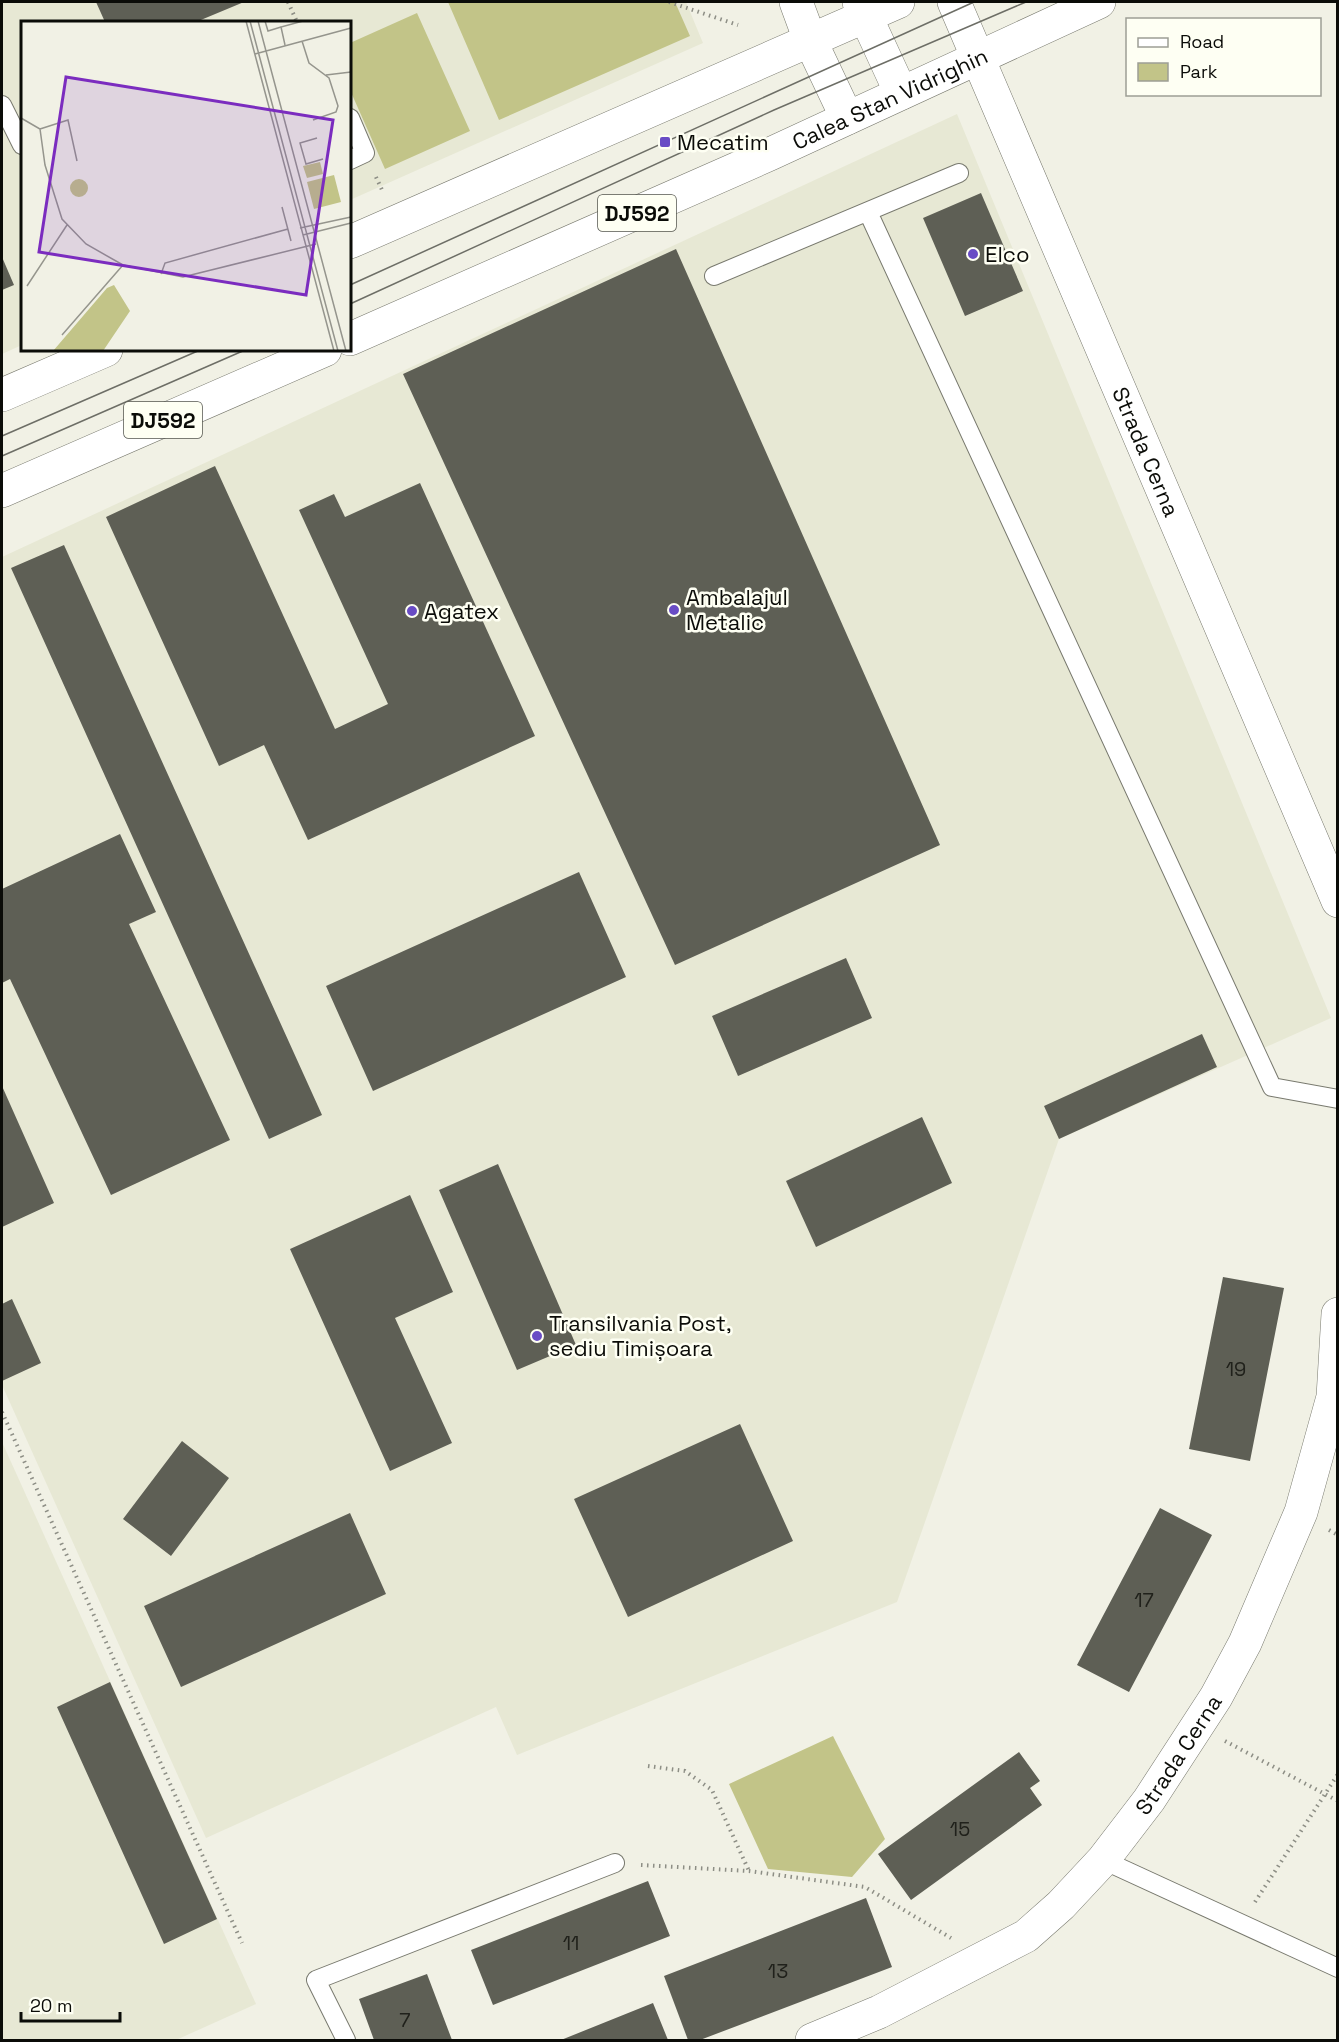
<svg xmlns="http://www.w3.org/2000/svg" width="1339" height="2042" font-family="'Space Grotesk',sans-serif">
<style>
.built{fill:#e7e8d4}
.green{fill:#c2c488}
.building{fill:#5e5f55}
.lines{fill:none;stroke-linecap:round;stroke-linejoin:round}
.lane-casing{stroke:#78796e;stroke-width:20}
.street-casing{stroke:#78796e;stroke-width:34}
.primary-casing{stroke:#78796e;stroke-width:34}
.path{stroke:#8d8e85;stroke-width:4;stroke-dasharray:1.5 4.5;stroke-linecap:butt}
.lane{stroke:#fff;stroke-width:18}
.street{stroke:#fff;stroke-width:33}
.primary{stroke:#fff;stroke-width:33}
.tram{stroke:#6d6e66;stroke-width:1.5}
.poi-dot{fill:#694cc5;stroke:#fefff3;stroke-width:2}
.labels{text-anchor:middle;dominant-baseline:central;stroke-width:5;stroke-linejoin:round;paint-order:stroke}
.number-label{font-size:20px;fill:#20211b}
.shield{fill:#fefff3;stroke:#54554e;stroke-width:1.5}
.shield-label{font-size:21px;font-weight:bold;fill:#0b0c08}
.street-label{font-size:22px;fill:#0b0c08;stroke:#fefff3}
.poi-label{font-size:22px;fill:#0b0c08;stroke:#fefff3;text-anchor:start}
.inset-road{fill:none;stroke:#95958d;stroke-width:1.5}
.view{fill:#7b2cbf;fill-opacity:0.15;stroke:#7b2cbf;stroke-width:3}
.inset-edge{fill:none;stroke:#0b0c08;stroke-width:3}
</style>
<rect width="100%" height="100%" fill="#f1f1e5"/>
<path class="built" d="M 2,2 L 686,2 L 703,43 L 350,200 L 350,22 L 22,22 L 22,345 L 2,354 Z
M 957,114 L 1331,1018 L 1059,1139 L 897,1602 L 517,1755 L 496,1707 L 206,1838 L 2,1385 L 2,557 Z
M 2,1442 L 256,2004 L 176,2040 L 2,2040 Z"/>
<path class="green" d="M 448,2 L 675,2 L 690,36 L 499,120 Z
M 417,13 L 470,131 L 385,169 L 350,90 L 350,43 Z
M 833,1736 L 885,1839 L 852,1877 L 768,1869 L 729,1784 Z"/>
<path class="building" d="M 96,2 L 244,2 L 196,22 L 105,22 Z
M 981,193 L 1023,291 L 965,316 L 923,218 Z
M 676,249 L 940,845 L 675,965 L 403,374 Z
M 2,257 L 14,285 L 2,290 Z
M 215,466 L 335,729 L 388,704 L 299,510 L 334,494 L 345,517 L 420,483 L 535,736 L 308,840 L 264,745 L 219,766 L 106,517 Z
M 64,545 L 322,1115 L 269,1139 L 11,568 Z
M 120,834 L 156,912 L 129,924 L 230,1140 L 111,1195 L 10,979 L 2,983 L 2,889 Z
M 579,872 L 626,977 L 373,1091 L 326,986 Z
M 846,958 L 872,1018 L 738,1076 L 712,1016 Z
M 1202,1034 L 1217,1067 L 1059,1139 L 1044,1106 Z
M 2,1086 L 54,1203 L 2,1227 Z
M 922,1117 L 952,1183 L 816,1247 L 786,1181 Z
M 498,1164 L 576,1345 L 517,1370 L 439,1190 Z
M 410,1195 L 453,1292 L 395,1318 L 452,1443 L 390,1471 L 290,1249 Z
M 1223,1277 L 1284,1288 L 1250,1461 L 1189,1449 Z
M 12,1299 L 41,1363 L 2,1381 L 2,1304 Z
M 740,1424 L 793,1541 L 628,1617 L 574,1499 Z
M 182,1441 L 229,1478 L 171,1556 L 123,1519 Z
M 1160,1508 L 1212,1535 L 1129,1692 L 1077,1665 Z
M 350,1513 L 386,1594 L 181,1687 L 144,1606 Z
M 110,1682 L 217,1919 L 164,1944 L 57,1707 Z
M 1019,1752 L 1040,1781 L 1030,1788 L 1042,1805 L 911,1900 L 878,1854 Z
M 648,1881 L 670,1936 L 493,2005 L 471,1950 Z
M 866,1898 L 892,1967 L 700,2040 L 688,2040 L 664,1976 Z
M 427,1974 L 452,2040 L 374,2040 L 359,1999 Z
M 653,2003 L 668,2040 L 561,2040 Z"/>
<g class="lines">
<defs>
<path id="lane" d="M 2,105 L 22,145
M 350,118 L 365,153 L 350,160
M 868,212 L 1272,1087 L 1338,1099
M 714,276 L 959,173
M 1103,1860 L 1338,1968
M 346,2040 L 316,1980 L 615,1863"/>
<g id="street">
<path d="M 796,2 L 810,40 L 847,118"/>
<path d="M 859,2 L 901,93"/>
<path id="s1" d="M 954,2 L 1338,901"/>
<path id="s2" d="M 812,2040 L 879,2012 L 1026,1936 L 1061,1905 L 1103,1860 L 1149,1800 L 1216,1697 L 1245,1643 L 1301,1512 L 1333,1397 L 1338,1314"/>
</g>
<g id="primary">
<path d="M 350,242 L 898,2"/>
<path id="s3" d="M 350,339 L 770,154 L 1099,2"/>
<path d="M 2,395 L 106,350"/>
<path d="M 2,491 L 325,350"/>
</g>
</defs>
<use href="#lane" class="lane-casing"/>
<use href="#street" class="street-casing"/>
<use href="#primary" class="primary-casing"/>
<path class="path" d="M 288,2 L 297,22
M 669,2 L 738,25
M 376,177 L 383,192
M 2,1412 L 242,1943
M 1329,1530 L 1338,1535
M 1225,1741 L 1338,1801
M 648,1766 L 685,1771 L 712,1790 L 749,1871
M 641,1865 L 749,1871 L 865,1887 L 951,1938
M 1255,1902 L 1338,1774"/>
<use href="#lane" class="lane"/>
<use href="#street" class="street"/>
<use href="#primary" class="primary"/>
<path class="tram" d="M 350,285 L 974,2
M 350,304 L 774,110 L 1026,2
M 2,436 L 200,350
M 2,456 L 245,350"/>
</g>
<g class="poi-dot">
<rect x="659" y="136" width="12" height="12" rx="3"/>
<circle cx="973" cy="254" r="6"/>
<circle cx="674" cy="610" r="6"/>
<circle cx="412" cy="611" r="6"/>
<circle cx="537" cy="1336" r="6"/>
</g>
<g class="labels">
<g class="number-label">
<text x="1236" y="1369">19</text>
<text x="1144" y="1600">17</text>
<text x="960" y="1829">15</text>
<text x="571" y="1943">11</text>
<text x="778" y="1971">13</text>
<text x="405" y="2020">7</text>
</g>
<g class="shield">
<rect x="598" y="195" width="78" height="36" rx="4.5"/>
<rect x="124" y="402" width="78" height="36" rx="4.5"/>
</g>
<g class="shield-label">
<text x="637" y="213">DJ592</text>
<text x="163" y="420">DJ592</text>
</g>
<g class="street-label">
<text stroke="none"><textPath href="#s3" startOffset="591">Calea Stan Vidrighin</textPath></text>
<text stroke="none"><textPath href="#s1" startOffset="489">Strada Cerna</textPath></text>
<text stroke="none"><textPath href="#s2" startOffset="476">Strada Cerna</textPath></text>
</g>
<g class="poi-label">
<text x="677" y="142">Mecatim</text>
<text x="985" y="254">Elco</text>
<text x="686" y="597">Ambalajul<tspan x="686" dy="25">Metalic</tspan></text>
<text x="424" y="611">Agatex</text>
<text x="549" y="1323">Transilvania Post,<tspan x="549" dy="25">sediu Timișoara</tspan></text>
</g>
</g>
<g transform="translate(21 21)">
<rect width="330" height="330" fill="#f1f1e5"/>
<path d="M 299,141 L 302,153 L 286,157 L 282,145 ZM 313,154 L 320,181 L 293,188 L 286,161 ZM49 167a9 9 0 1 1 18 0a9 9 0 1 1-18 0ZM 93,264 L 109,290 L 82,330 L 32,330 L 86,267 Z" fill="#c2c488"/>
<path class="inset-road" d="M 225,0 L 313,330M 229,0 L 317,330M 237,0 L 325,330M 244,0 L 247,10 L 260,6M 281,20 L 288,42 L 308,57 L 317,85 L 315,91 L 292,99M 264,24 L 260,6 L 282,0M 234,33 L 330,7M 305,54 L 330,51M 0,97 L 19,108 L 24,144 L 41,198 L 65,223 L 102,244 L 162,256 L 295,223M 19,108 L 47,99 L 56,140M 296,117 L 279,122 L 285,143 L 302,138M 261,186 L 270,220M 279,207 L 330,196M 282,214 L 330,202M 140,253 L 144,242 L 267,208M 6,265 L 46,204M 41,314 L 102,244"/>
<path class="view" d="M 45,56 L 312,99 L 285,274 L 18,231 Z"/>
<rect width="330" height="330" class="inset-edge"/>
</g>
<rect width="1339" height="2042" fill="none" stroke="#0b0c08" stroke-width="6"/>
<rect x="1126" y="18" width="195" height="78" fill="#fefff3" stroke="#9d9e95" stroke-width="1.5"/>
<rect x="1138" y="38" width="30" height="9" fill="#ffffff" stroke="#9d9e95" stroke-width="1.5"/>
<text x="1180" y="48" font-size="18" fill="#0b0c08">Road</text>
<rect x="1138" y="63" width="30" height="18" fill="#c2c488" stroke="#9d9e95" stroke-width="1.5"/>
<text x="1180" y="78" font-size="18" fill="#0b0c08">Park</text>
<path d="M21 2012v9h99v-9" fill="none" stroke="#0b0c08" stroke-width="3"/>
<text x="30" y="2012" font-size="18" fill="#0b0c08" stroke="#fefff3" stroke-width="4.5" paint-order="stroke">20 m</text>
</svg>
